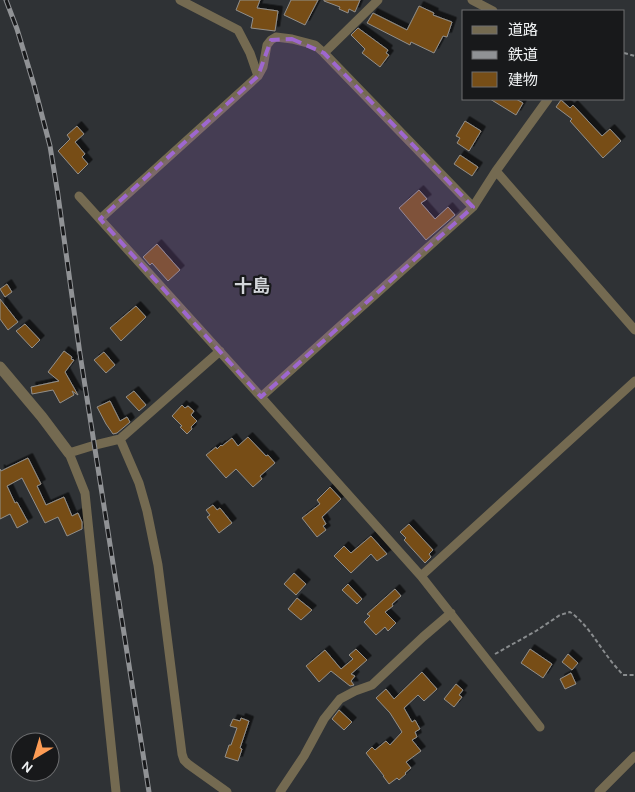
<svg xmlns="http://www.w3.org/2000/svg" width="635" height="792" font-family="Karla,'Noto Sans JP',sans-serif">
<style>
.building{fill:#774e17;stroke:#928f8b;filter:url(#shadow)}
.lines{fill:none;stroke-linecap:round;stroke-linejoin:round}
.path{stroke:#898c8e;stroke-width:2;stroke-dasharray:4 2.5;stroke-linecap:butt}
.minor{stroke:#746a51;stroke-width:9}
.tertiary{stroke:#746a51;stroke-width:11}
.rail-casing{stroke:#909295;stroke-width:5}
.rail{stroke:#18191b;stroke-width:3;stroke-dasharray:9;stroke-linecap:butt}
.marked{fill:#9e67cf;fill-opacity:0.2;stroke:#9e67cf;stroke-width:4;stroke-dasharray:10 6;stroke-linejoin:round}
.labels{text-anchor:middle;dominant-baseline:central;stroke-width:4.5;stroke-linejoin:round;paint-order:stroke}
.neighbourhood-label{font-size:18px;font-weight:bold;fill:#d2d5d9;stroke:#18191b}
</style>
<defs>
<filter id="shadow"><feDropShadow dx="4.5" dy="-4.5" stdDeviation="0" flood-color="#0009"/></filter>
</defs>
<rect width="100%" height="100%" fill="#2f3235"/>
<path class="building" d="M 240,0 L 260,0 L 257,8 L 278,11 L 275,31 L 251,28 L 253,18 L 236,10 Z
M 291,0 L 318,0 L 305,25 L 284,15 Z
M 324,0 L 360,0 L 355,12 L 349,9 L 348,13 L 339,9 L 340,7 L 324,1 Z
M 419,6 L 434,13 L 433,15 L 452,22 L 447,37 L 443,36 L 434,53 L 411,42 L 410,45 L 367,23 L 373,13 L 407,30 Z
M 358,28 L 388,50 L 386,53 L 389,55 L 380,67 L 362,53 L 365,49 L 351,35 Z
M 490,99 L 516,99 L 523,103 L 516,115 Z
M 561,100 L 570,108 L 573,105 L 602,136 L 610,129 L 621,141 L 603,158 L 570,121 L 572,119 L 556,107 Z
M 465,121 L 481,131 L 469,151 L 457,143 L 460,138 L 456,136 Z
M 77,126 L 84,134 L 75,142 L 85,154 L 82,157 L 88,164 L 78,174 L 58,151 L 70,139 L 67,135 Z
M 460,155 L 478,167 L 472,176 L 454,164 Z
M 419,190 L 427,199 L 421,203 L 435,219 L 448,207 L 455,215 L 426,240 L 399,208 Z
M 157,244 L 180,270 L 168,281 L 152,263 L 150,265 L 143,257 Z
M 7,284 L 12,292 L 5,297 L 0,289 Z
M 0,299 L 18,322 L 8,330 L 0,319 Z
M 136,306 L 146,317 L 121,341 L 110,328 Z
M 25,324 L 40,340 L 32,348 L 16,331 Z
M 64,351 L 72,357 L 71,359 L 74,360 L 65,372 L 78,395 L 72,391 L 74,395 L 60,403 L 53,390 L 32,394 L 31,387 L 59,381 L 48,372 Z
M 104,352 L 115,365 L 106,373 L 94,360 Z
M 134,391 L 146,405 L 139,411 L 126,397 Z
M 110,401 L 120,421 L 127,417 L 130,422 L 117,433 L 113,434 L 106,424 L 97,407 Z
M 182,405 L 185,408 L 188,406 L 194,411 L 191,415 L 197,421 L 191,427 L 192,429 L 187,434 L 180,427 L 182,426 L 172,416 Z
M 248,437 L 266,456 L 268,455 L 275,463 L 260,476 L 262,479 L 253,487 L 236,469 L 226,478 L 206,455 L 216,447 L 217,449 L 221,445 L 222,446 L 232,438 L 238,446 Z
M 28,458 L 41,484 L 37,486 L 46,505 L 64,497 L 72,516 L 78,513 L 82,522 L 82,529 L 67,536 L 58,517 L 45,523 L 22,478 L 7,486 L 15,503 L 17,502 L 28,522 L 17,528 L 10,514 L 0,519 L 0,469 L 1,471 Z
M 330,487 L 341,499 L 322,517 L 326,524 L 323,526 L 326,530 L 317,537 L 302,518 L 320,504 L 317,500 Z
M 213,505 L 217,510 L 220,508 L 232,523 L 219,533 L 207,517 L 210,515 L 206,510 Z
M 409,524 L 433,550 L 429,554 L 431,557 L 425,563 L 404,540 L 406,538 L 400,532 Z
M 371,536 L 387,554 L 377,561 L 371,554 L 351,573 L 334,556 L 344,546 L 351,553 Z
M 294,573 L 306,584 L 296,595 L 284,584 Z
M 348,584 L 362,599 L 357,604 L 342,590 Z
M 395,589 L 401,596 L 392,604 L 393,606 L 385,612 L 396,623 L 388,631 L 385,627 L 376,635 L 364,622 L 370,616 L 367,614 Z
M 297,598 L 312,610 L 301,620 L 288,609 Z
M 356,649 L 367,660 L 351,674 L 355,676 L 351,681 L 354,685 L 350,686 L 331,671 L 319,682 L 306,666 L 325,650 L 341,669 L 353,659 L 349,655 Z
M 530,649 L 552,664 L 543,678 L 521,663 Z
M 568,654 L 578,663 L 572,670 L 562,662 Z
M 422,672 L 437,689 L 424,701 L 418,695 L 404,708 L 412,722 L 415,720 L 420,729 L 415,732 L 417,737 L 412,740 L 421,751 L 406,762 L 411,768 L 405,773 L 406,774 L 399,780 L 397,778 L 389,784 L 383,776 L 384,776 L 366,753 L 372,747 L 375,750 L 386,741 L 390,745 L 402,732 L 390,713 L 376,698 L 386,689 L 394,699 Z
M 571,673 L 576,684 L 565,689 L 560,679 Z
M 456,684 L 463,690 L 459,695 L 462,697 L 454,707 L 444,699 Z
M 339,710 L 352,722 L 344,730 L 332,719 Z
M 241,718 L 249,721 L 240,748 L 242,749 L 238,761 L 225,757 L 229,745 L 231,745 L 237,728 L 230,726 L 233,719 L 240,721 Z"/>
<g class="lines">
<path class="path" d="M 624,53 L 635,56
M 495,654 L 536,631 L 560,615 L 570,612 C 586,623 596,641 608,657 C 612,663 618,669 623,675 L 635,675"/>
<path class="minor" d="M 180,0 L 238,30 L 250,53 L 258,76
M 472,0 L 493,11
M 324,53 L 378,0
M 496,171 L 635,330
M 79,196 L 261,397 L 421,576 L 540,727
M 100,219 L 258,76 L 263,67 L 267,45 L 271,40 L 276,37 L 292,39 L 315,45 L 324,53 L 473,207
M 261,397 L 473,207 L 496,171 L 548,99
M 120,439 L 139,483 L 147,511 L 158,565 L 182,754 L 184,760 L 188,764 L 227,792
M 421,576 L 635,381
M 116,792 L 85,493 L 69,453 L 95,445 L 120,439 L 220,351
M 280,792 L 304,756 L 324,719 L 340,699 L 355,691 L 372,685 L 423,637 L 451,613
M 599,792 L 635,756"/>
<path class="tertiary" d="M 0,367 L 42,417 L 69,453"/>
<defs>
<path id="rail" d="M 6,0 L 17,29 L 34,85 L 50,146 L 58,195 L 80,354 L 149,792"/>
</defs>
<use href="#rail" class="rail-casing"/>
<use href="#rail" class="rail"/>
</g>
<path class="marked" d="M 292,39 L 324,53 L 473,207 L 261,397 L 100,219 L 258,76 L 271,40 Z"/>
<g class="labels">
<g class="neighbourhood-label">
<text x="252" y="286">十島</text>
</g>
</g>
<rect x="462" y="10" width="162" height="90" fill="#18191b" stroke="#6e6f71"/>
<rect x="472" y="26" width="25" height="8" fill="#746a51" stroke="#6e6f71"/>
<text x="508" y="35" font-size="15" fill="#eff1f3">道路</text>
<rect x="472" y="51" width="25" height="8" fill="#909295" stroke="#6e6f71"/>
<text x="508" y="60" font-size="15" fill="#eff1f3">鉄道</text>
<rect x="472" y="72" width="25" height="15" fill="#774e17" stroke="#6e6f71"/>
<text x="508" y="85" font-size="15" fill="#eff1f3">建物</text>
<g transform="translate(35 757) rotate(218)"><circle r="24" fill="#18191b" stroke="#6e6f71"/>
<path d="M0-4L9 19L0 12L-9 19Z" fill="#fd9c55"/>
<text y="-8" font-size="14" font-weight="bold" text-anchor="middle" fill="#eff1f3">N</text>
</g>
</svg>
